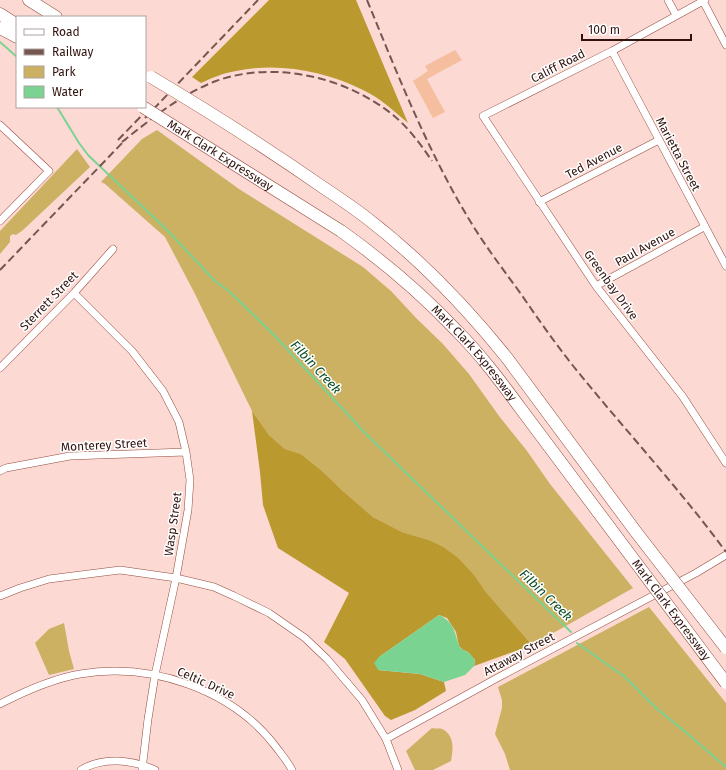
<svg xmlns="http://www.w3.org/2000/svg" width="726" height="770" font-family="'Fira Sans',sans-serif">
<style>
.green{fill:#cbb161}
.forest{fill:#ba992f}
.water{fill:#7bd392}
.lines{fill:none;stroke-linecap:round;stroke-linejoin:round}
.stream{stroke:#7bd392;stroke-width:2}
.building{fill:#f4be9f}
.minor-casing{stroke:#944c3f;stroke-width:8}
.motorway-casing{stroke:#944c3f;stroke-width:13}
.minor{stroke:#fff;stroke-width:7}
.motorway{stroke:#fff;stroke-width:12}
.rail{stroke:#765650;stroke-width:2;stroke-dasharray:8 4;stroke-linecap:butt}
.motorway-bridge-casing{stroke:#944c3f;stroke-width:13;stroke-linecap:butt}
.motorway-bridge{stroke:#fff;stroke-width:12}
.labels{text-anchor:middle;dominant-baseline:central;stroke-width:3;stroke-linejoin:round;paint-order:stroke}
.street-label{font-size:12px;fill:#31130e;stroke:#fff}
.water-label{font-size:13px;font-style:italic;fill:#0d4f27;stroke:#fff}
</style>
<rect width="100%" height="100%" fill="#fcd9d2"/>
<path class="green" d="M 157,130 L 239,189 L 363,267 L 391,291 L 417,319 L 442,343 L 469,374 L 499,416 L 527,451 L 550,484 L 633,588 L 532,645 L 486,592 L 475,576 L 442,546 L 429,540 L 402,532 L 373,517 L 343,491 L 321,470 L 301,454 L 285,449 L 269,435 L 252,411 L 194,292 L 165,237 L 105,184 L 101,182 L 142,139 Z
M 77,149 L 90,167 L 23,230 L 16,235 L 13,234 L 10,236 L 10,242 L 0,254 L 0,231 Z
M 649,607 L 726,703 L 726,770 L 510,770 L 505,754 L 495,734 L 502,708 L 502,700 L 498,687 Z
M 64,623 L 69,651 L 74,669 L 49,675 L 35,643 L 49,629 Z
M 432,728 C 435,729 440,728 442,729 C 455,735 453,750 451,761 L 433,770 L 415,770 L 406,751 Z"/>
<path class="forest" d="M 269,0 L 356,0 L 408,123 C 394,111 380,98 363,90 C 325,71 278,62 236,71 C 223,73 212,78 201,83 L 192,77 Z
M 252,411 L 269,435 L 285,449 L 301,454 L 321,470 L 343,491 L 373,517 L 402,532 L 429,540 L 442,546 L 458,558 L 475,576 L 486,592 L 532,645 L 474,666 L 475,660 L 468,652 L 463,650 L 459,646 L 456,632 L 447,618 L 439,615 L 379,657 L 378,670 L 420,674 L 444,682 L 446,691 L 415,710 L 391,720 L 385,716 L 345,659 L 324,642 L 349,593 L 278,548 L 263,505 L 260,472 Z"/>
<path class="water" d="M 439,615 C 454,622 454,631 459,645 C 461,650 465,650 469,653 C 471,654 473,658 475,660 L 474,666 L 465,675 L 444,682 L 420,674 L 378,670 L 374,663 L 379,657 Z"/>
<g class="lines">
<path class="stream" d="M 0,42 L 17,57
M 57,107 L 79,143 L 88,155 L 166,229 L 215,281 L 230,292 L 273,334 L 366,434 L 571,632
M 577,643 L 625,677 L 656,708 L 682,729 L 726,767"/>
</g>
<path class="building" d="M 455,50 L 462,60 L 427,79 L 445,112 L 433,118 L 413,81 L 428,71 L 425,66 Z"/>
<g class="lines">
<defs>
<path id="minor" d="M 668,0 L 676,15
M 705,0 L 612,51 L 483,116 L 596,286 L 683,397 L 726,463
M 703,1 L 726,45
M 612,51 L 726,266
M 0,125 L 49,171 L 0,221
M 539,202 L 659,140
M 596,286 L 704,227
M 74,293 L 132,351 L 163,391 L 179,422 L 186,452 L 190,480 L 188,510 L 176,578 L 155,675 L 148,719 L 142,770
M 0,368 L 74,293 L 113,249
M 0,471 L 6,468 L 70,456 L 186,452
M 0,596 L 20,588 L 49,579 L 120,570 L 176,578 L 214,587 L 234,596 L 269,613 L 305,638 L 327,659 L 362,700 L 386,739 L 398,770
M 0,704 C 25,691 52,679 80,674 C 151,662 232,689 276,747 C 282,755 288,762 292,770
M 386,739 L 499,677 L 696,573 L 726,555
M 81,770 C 103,756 133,760 155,770"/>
<path id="motorway" d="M 29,0 L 56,17
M 0,14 L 17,25
M 0,28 L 17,37"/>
</defs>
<use href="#minor" class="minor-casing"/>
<use href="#motorway" class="motorway-casing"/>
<use href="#minor" class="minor"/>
<use href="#motorway" class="motorway"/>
<path class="rail" d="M 367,0 C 399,78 430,157 475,229 C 489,251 505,272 521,294 C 538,319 555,343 574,367 C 624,429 679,488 726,552
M 145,118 L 258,0
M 118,140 L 147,110
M 122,142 C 151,119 180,95 216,81 C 274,60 346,77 393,115 C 409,128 421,145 432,161
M 0,270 L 126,139"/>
<defs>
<g id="motorway-bridge">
<path d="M 151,77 C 210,112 268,149 324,188 C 339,198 354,208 368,219 C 420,259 466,307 507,358 L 636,532 L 726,648"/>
<path id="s1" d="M 143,107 L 341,231 C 383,261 422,294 457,331 C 481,355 501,382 521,409 L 726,683"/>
</g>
</defs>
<use href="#motorway-bridge" class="motorway-bridge-casing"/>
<use href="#motorway-bridge" class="motorway-bridge"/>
</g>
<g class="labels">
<g class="street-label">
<text transform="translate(558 66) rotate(-27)">Califf Road</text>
<text transform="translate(678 154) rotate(62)">Marietta Street</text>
<text stroke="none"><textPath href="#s1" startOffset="91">Mark Clark Expressway</textPath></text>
<text transform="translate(594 161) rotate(-28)">Ted Avenue</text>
<text transform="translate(645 247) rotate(-29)">Paul Avenue</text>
<text transform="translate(611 285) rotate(54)">Greenbay Drive</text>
<text transform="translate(49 301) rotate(-46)">Sterrett Street</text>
<text stroke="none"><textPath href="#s1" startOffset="415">Mark Clark Expressway</textPath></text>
<text transform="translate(104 445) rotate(-3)">Monterey Street</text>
<text transform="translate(173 524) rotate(-82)">Wasp Street</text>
<text stroke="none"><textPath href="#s1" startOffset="739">Mark Clark Expressway</textPath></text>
<text transform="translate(519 654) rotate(-28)">Attaway Street</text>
<text transform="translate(206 683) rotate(24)">Celtic Drive</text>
</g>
<g class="water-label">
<text transform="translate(316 367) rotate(47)">Filbin Creek</text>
<text transform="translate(546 595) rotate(44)">Filbin Creek</text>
</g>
</g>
<rect x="16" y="16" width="130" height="92" fill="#ffffff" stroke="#ada19f"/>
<rect x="24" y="29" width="20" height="6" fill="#ffffff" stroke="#ada19f"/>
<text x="52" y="36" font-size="12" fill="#31130e">Road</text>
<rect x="24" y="49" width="20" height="6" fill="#765650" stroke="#ada19f"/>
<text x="52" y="56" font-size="12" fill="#31130e">Railway</text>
<rect x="24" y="66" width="20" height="12" fill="#cbb161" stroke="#ada19f"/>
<text x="52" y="76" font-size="12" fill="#31130e">Park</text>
<rect x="24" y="86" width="20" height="12" fill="#7bd392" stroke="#ada19f"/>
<text x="52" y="96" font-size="12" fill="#31130e">Water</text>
<path d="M582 34v6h109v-6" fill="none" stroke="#31130e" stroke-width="2"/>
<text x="588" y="34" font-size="12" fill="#31130e" stroke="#ffffff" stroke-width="3" paint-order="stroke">100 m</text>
</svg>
